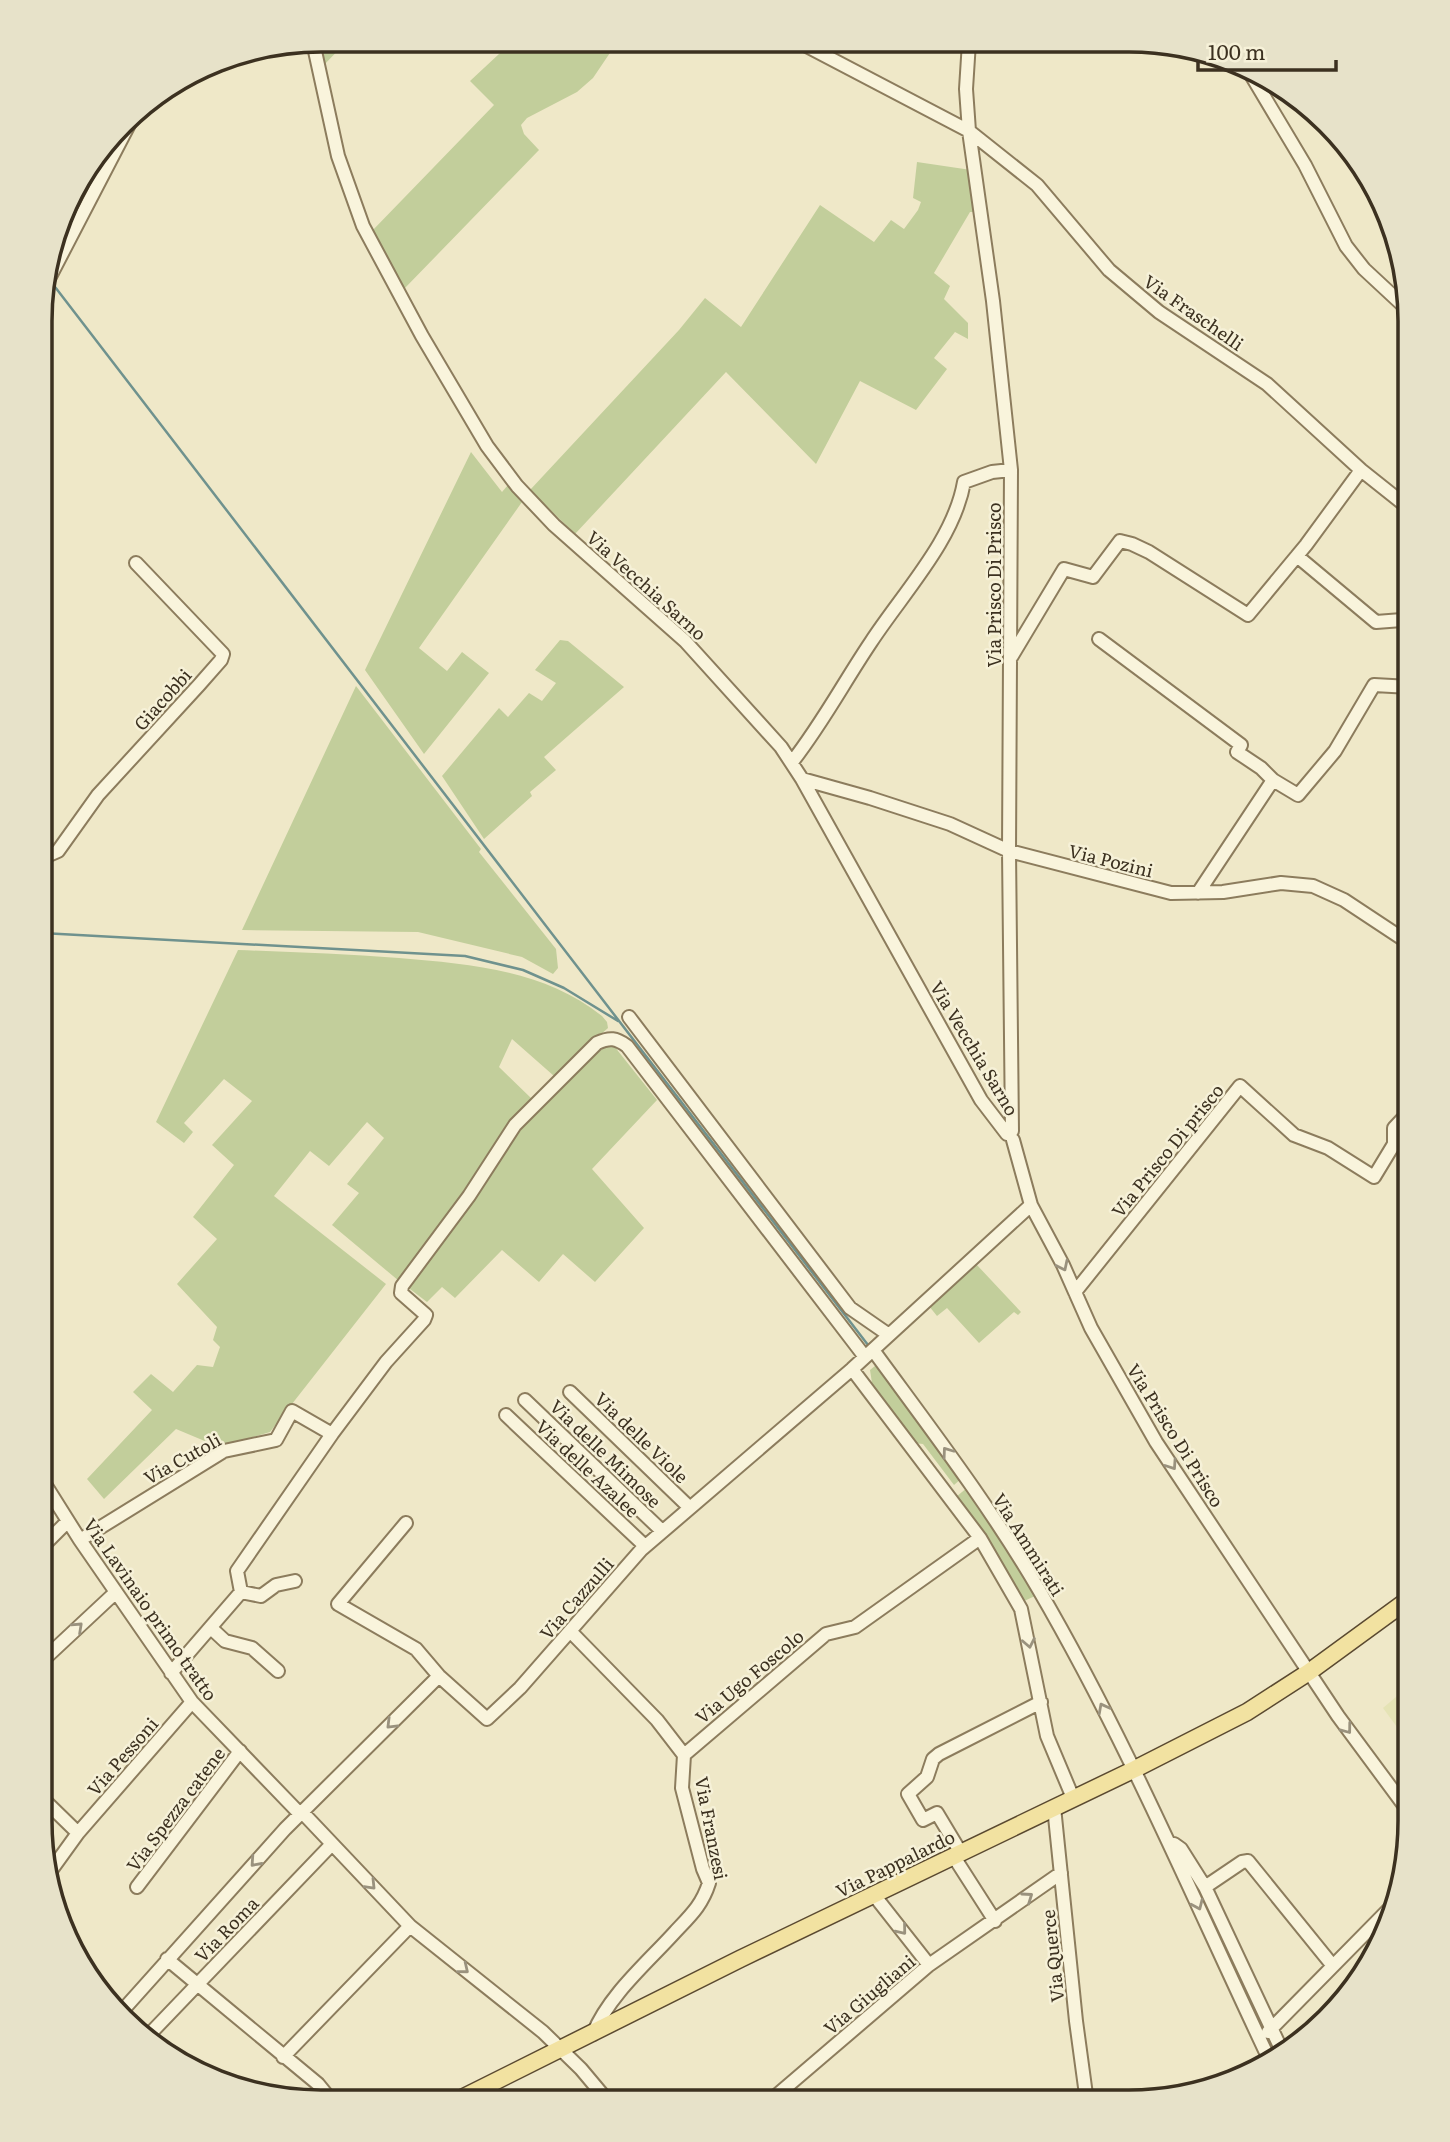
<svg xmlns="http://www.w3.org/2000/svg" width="1450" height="2142" font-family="Literata,serif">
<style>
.farmland{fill:#e5e3b5}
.green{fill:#c2ce9b}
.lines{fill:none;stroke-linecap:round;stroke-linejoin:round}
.stream{stroke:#6f928e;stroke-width:2.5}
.minor-casing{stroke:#8c7c5d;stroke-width:16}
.major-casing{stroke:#5a4930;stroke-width:19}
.minor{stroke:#f9f4dc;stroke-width:12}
.major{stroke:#f2e2a1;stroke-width:16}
.oneway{stroke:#9a927e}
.labels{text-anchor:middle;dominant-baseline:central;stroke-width:5;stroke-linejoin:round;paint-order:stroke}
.street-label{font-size:18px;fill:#3c3120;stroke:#f6f1d8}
.rim{fill:none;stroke:#3c3120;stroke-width:3.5}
</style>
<rect width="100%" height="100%" fill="#efe8c8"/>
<path class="farmland" d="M 1409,1686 L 1409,1716 L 1397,1727 L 1383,1708 Z"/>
<path class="green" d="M 322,40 L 348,40 L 323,66 L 319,41 Z
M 513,41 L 618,41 L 593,78 L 577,92 L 527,118 L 521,125 L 524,134 L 539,150 L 404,289 L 372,231 L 494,105 L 470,81 Z
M 917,162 L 971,170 L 976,212 L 970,212 L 934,273 L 950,286 L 944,299 L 968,323 L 968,339 L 955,332 L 934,358 L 947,369 L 916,410 L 860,381 L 816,464 L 726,372 L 575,534 L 530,490 L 679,330 L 705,298 L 741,327 L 820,205 L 874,242 L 891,220 L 904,229 L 918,210 L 921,202 L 913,198 Z
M 471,452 L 502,492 L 508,485 L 522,502 L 419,648 L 447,671 L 462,652 L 489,673 L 424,754 L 365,670 Z
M 560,640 L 568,641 L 624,687 L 544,757 L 556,770 L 530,792 L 532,796 L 484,839 L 442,776 L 499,708 L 508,717 L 529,693 L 542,701 L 556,683 L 535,670 Z
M 356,686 L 481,849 L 479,852 L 556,949 L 558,968 L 553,974 L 522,957 L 418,932 L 242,930 Z
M 238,950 C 292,952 346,954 399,958 C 471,964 544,970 602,1016 L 607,1022 L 608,1028 L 554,1076 L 512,1039 L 499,1067 L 533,1100 L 399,1281 L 332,1225 L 359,1193 L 347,1184 L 384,1138 L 367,1122 L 329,1166 L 310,1151 L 274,1196 L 386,1284 L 270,1432 L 219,1447 L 176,1429 L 104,1499 L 87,1479 L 152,1410 L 133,1392 L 151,1374 L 173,1392 L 197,1365 L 213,1367 L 220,1347 L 213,1340 L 217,1327 L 177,1284 L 217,1239 L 193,1217 L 234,1165 L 212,1145 L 252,1101 L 224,1079 L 184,1123 L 193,1132 L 184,1143 L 156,1122 Z
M 607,1044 L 613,1044 L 618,1051 L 657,1100 L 592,1169 L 644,1228 L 595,1282 L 563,1254 L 539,1282 L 502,1250 L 455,1298 L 442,1287 L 427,1302 L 406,1286 L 523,1124 Z
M 976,1264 L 1021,1312 L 1018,1315 L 1014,1312 L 979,1343 L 947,1308 L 937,1316 L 929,1306 Z
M 875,1366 L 880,1367 L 962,1478 L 954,1485 L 923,1444 L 914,1443 L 872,1383 L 870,1370 Z
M 968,1487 L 1018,1564 L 1035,1596 L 1022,1602 L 956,1497 Z"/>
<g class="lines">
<path class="stream" d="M 52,283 L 868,1345
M 42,933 L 465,956 L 523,970 L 564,988 L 618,1021"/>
<defs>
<path id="minor" d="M 313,42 L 338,156 L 363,226 L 422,336 L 487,446 L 517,486 L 554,525 L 685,641 L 781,747 L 802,779 L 981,1100 L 1007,1134
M 799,42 L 969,131 L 1037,185 L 1109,270 L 1159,312 L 1267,384 L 1361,470 L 1410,509
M 969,42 L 966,89 L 969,131 L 993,301 L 1011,470 L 1009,851 L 1012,1131
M 1247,68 L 1305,165 L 1346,246 L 1364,269 L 1407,309
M 43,290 L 137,109
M 1297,556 L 1376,622 L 1402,620 L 1410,627
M 1099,639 L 1241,745 L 1237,752 L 1261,768 L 1273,780
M 1010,659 L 1064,569 L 1093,577 L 1120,541 L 1132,544 L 1149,552 L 1248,615 L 1306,545 L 1361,470
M 792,762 C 822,724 844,682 871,642 C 903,593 954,540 964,482 L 992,472 L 1011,470
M 802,779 L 870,798 L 950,824 L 1009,851 L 1171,893 L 1223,892 L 1281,883 L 1313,886 L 1344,900 L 1409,943
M 42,858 L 58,851 L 98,795 L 199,685 L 221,660 L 223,654 L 136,563
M 1198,893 L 1273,780 L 1298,795 L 1335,751 L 1374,685 L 1410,687
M 629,1017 L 850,1308 L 889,1335
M 1013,1140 L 1031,1205 L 1063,1265 L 1091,1328 L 1156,1442 L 1338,1716 L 1409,1812
M 1075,1292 L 1240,1086 L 1294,1135 L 1328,1148 L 1374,1177 L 1394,1144 L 1394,1128 L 1409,1112
M 873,1350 C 930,1428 990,1506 1039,1590 C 1127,1741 1195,1903 1270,2061
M 852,1369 L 980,1538 L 1021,1609 L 1047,1736 L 1073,1798
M 570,1392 L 689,1507
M 525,1400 L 662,1531
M 506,1415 L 645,1546
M 332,1434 L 386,1362 L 424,1320 L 426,1315 L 401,1293 L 402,1286 L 469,1196 L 515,1125 L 597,1043 C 610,1037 616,1038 627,1046 L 865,1357
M 41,1478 L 80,1540 L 192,1702 L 300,1814
M 406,1523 L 338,1604 L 416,1649 L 439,1676 L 487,1719 L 520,1688 L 641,1550 L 852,1369 L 1031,1205
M 80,1540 L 224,1451 L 276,1440 L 292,1411 L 332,1434 L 237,1571 L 241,1592
M 41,1548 L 68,1521
M 211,1628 L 225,1641 L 252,1648 L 278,1671
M 570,1631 L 657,1720 L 684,1755 L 682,1788 L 703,1869 L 709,1883 C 702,1905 691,1915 675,1932 C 647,1963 609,1995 593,2034
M 41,1662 L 116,1592
M 171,1673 L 241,1592 L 261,1596 L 276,1585 L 295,1581
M 684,1755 L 826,1634 L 855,1627 L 980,1538
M 40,1796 L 78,1833
M 1054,1807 L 1076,2021 L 1087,2102
M 302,1812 L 410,1926 L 543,2032 L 581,2069 L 607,2100
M 1174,1844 L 1181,1849 L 1205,1887 L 1283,2053
M 961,1853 L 937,1813 L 923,1820 L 908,1794 L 927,1777 L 933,1759 L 939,1754 L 1041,1702
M 954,1857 L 995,1921
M 52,1869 L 78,1833 L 192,1702
M 137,1887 L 240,1751
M 1205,1887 L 1242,1862 L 1248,1861 L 1333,1966
M 874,1895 L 929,1965
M 167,1959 L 318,2084 L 331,2100
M 123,2010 L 285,1829 L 439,1676
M 1268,2032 L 1397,1901
M 146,2038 L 332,1844
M 283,2057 L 410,1926
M 770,2101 L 929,1965 L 1061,1873"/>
<path id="major" d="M 458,2100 L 740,1959 L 1135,1769 L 1247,1712 L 1309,1672 L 1409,1599"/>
</defs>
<use href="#minor" class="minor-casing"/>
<use href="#major" class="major-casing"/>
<use href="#minor" class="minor"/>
<use href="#major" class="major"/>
</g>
<defs><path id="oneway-chevron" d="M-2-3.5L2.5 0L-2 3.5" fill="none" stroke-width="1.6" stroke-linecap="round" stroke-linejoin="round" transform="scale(1.75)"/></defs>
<g class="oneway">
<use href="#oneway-chevron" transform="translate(1063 1266) rotate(64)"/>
<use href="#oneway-chevron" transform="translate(947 1452) rotate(-126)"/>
<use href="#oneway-chevron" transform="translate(1172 1465) rotate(56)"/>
<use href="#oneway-chevron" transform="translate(78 1627) rotate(-43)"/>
<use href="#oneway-chevron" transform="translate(1029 1643) rotate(79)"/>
<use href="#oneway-chevron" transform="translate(1103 1708) rotate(-118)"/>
<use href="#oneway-chevron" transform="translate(391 1724) rotate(135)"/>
<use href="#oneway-chevron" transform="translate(1347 1729) rotate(53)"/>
<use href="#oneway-chevron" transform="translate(255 1862) rotate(132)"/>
<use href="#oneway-chevron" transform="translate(371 1885) rotate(46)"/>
<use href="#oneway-chevron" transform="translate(1028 1897) rotate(-35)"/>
<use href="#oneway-chevron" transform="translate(1198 1905) rotate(66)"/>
<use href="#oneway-chevron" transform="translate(902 1930) rotate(51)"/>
<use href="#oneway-chevron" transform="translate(464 1969) rotate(39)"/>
</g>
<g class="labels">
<g class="street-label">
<text transform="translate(1194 312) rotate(35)">Via Fraschelli</text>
<text transform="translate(647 585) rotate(42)">Via Vecchia Sarno</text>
<text transform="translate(993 585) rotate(-90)">Via Prisco Di Prisco</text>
<text transform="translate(162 699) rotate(-48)">Giacobbi</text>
<text transform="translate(1111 860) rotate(14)">Via Pozini</text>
<text transform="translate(975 1048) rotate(59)">Via Vecchia Sarno</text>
<text transform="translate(1167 1150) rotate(-51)">Via Prisco Di prisco</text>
<text transform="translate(1176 1435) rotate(58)">Via Prisco Di Prisco</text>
<text transform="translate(642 1437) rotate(44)">Via delle Viole</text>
<text transform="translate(606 1453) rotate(44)">Via delle Mimose</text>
<text transform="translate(182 1458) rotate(-29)">Via Cutoli</text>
<text transform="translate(588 1468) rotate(43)">Via delle Azalee</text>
<text transform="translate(1029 1544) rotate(58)">Via Ammirati</text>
<text transform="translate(576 1598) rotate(-49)">Via Cazzulli</text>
<text transform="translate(151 1609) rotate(55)">Via Lavinaio primo tratto</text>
<text transform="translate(749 1676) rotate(-40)">Via Ugo Foscolo</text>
<text transform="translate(122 1756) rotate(-49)">Via Pessoni</text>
<text transform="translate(175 1809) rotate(-53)">Via Spezza catene</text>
<text transform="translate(712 1828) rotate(79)">Via Franzesi</text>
<text transform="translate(895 1863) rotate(-26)">Via Pappalardo</text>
<text transform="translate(226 1929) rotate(-46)">Via Roma</text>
<text transform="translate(1052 1956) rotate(-96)">Via Querce</text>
<text transform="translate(869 1994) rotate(-40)">Via Giugliani</text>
</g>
</g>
<path d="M0 0H1450V2142H0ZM321 52H1129A269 269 0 0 1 1398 321V1821A269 269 0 0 1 1129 2090H321A269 269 0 0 1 52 1821V321A269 269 0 0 1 321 52Z" fill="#e7e2c9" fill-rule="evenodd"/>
<path class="rim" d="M321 52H1129A269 269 0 0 1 1398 321V1821A269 269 0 0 1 1129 2090H321A269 269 0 0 1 52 1821V321A269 269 0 0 1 321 52Z"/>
<path d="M1198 60v10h138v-10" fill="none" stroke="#3c3120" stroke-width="3.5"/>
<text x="1208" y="60" font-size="21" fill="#3c3120" stroke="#f6f1d8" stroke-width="5" paint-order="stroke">100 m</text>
</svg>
